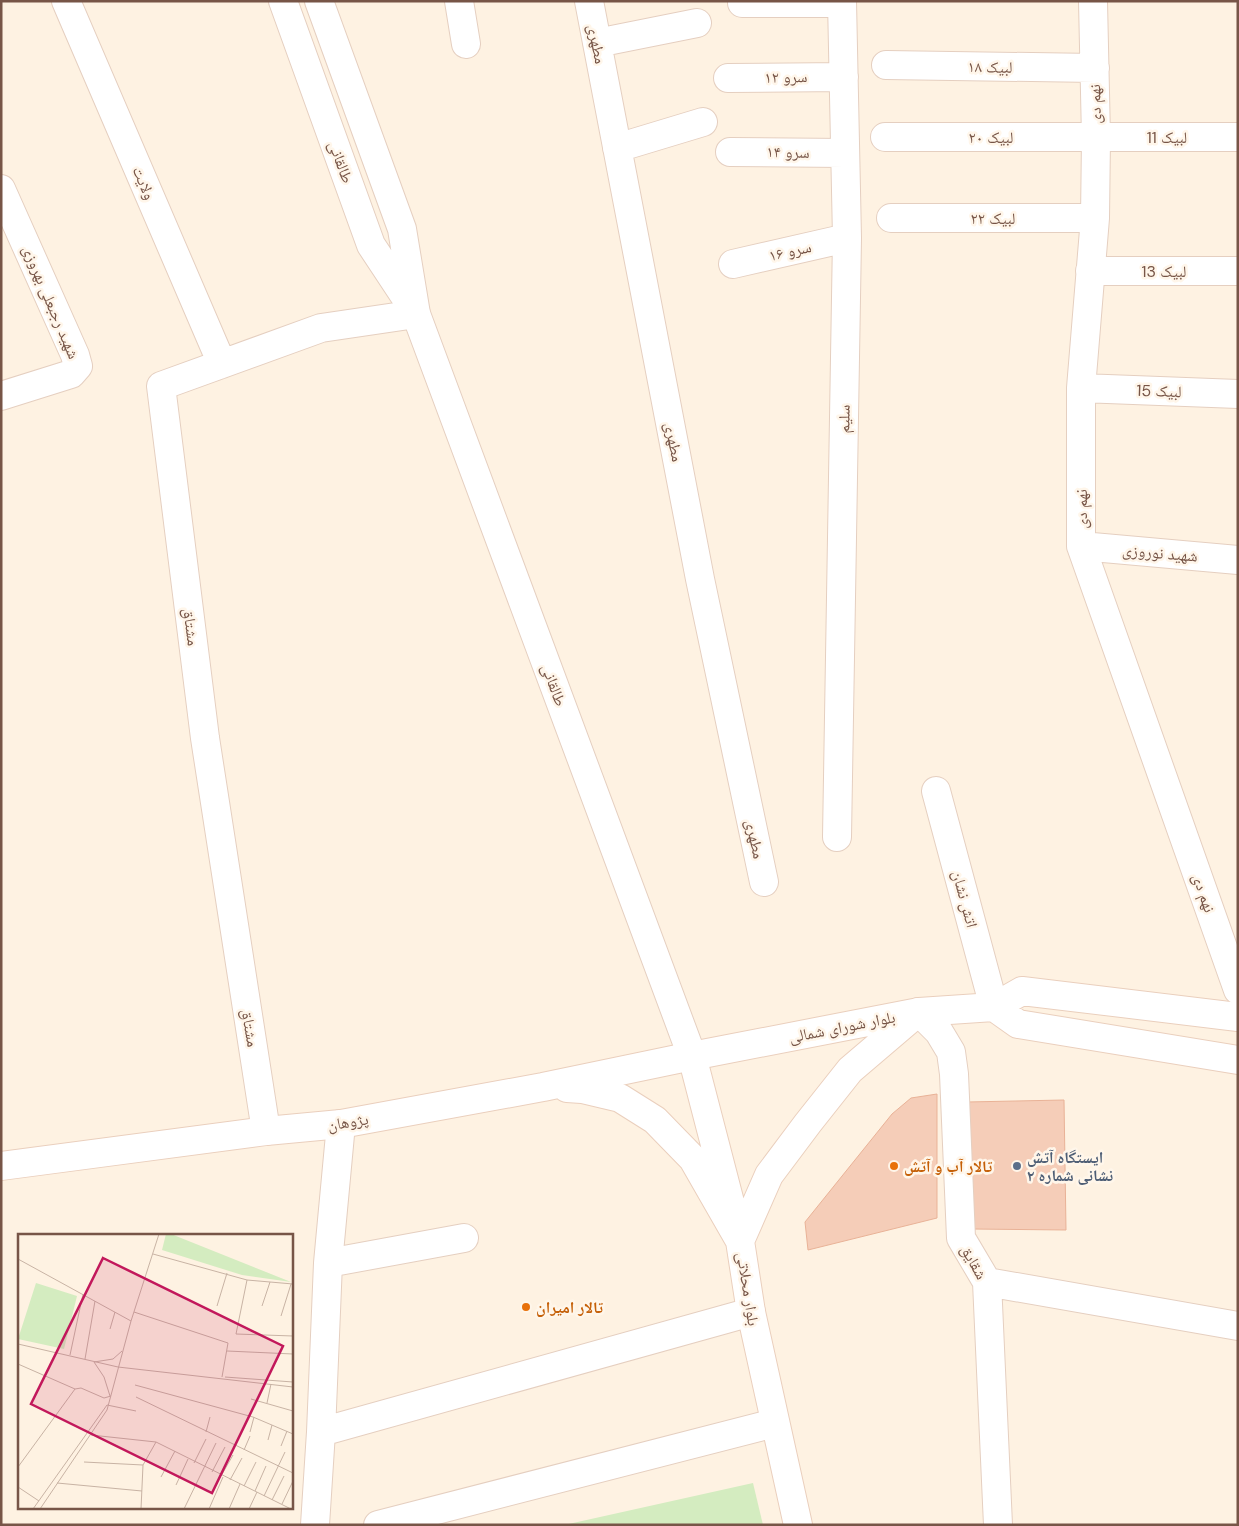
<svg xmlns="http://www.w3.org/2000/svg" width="1239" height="1526" font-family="'DM Sans','Noto Naskh Arabic',sans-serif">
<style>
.green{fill:#d4ecc0}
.building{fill:#f5cdb8;stroke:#e9b297}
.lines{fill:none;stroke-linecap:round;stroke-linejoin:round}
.minor-casing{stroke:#e5cfc0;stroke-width:30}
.tertiary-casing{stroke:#e5cfc0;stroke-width:30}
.secondary-casing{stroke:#eacfbd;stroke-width:30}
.minor{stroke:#fff;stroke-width:28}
.tertiary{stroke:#fff;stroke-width:28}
.secondary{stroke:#fff;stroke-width:28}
.food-dot{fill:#e8710a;stroke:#fff6ea;stroke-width:2}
.service-dot{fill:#5c6f8a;stroke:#fff6ea;stroke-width:2}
.labels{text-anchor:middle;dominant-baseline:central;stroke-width:5;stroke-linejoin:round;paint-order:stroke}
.street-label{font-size:16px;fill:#775547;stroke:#fff6ea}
.service-label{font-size:16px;font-weight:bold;fill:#4e5e75;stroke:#fff6ea;text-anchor:start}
.food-label{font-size:16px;font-weight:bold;fill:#c56008;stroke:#fff6ea;text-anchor:start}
.inset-road{fill:none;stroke:#c8b3a4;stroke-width:1}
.view{fill:#c2185b;fill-opacity:0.15;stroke:#c2185b;stroke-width:2.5}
.inset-edge{fill:none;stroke:#775547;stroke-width:2.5}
</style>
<rect width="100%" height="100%" fill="#fef2e2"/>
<path class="green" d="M 753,1483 L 763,1525 L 564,1525 Z"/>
<path class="building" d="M 937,1094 L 937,1218 L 808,1250 L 805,1222 L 892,1114 L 911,1098 Z
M 1064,1100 L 1066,1230 L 972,1229 L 967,1102 Z"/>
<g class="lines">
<defs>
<path id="minor" d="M 66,1 L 222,364
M 459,1 L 466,44
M 589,1 L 700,579 L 764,882
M 1093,1 L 1096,138 L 1095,218 L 1081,388 L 1081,546 L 1238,990
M 742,3 L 842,3
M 597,43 L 697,23
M 886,65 L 1095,68
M 728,78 L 844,77
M 885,137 L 1238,137
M 617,148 L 703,122
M 730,152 L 845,153
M 1,189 L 75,355 L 78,366 L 71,374 L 1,396
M 891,218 L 1095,218
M 733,264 L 847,238
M 1090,271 L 1238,271
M 1081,388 L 1238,394
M 1081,546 L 1238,560
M 936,791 L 994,1007
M 837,837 L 847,238 L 842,1
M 919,1012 L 939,1032 L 951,1052 L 954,1074 L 961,1238 L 987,1282 L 998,1525
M 266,1131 L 205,738 L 161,386 L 321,328 L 416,314
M 328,1263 L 464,1238
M 987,1282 L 1238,1326
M 321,1432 L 751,1312
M 315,1525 L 321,1432 L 328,1263 L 341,1124
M 378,1525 L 775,1423"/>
<path id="tertiary" d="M 283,1 L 371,245 L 410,304
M 319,1 L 402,229 L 416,314 L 692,1056"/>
<path id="secondary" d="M 994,1007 L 1018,1024 L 1238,1060
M 692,1056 L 740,1241 L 751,1312 L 798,1525
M 567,1088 L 582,1089 L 620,1098 L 655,1120 L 693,1159 L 740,1241 L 769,1175 L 808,1123 L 850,1070 L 918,1012
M 1,1166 L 266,1131 L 341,1124 L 543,1087 L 692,1056 L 919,1012 L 994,1007 L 1022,991 L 1238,1017"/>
</defs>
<use href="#minor" class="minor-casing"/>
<use href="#tertiary" class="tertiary-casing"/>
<use href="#secondary" class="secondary-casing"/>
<use href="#minor" class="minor"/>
<use href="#tertiary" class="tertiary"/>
<use href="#secondary" class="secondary"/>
</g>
<g class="food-dot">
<circle cx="894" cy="1166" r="5"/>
<circle cx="526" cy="1307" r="5"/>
</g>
<circle class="service-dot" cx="1017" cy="1166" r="5"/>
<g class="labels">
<g class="street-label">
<text transform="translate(597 44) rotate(79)">مطهری</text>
<text transform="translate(990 67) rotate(1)">لبیک ۱۸</text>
<text transform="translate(786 77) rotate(-1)">سرو ۱۲</text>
<text transform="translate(1095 104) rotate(-91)">نهم دی</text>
<text x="991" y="137">لبیک ۲۰</text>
<text x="1167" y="137">لبیک 11</text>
<text transform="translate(788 152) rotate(1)">سرو ۱۴</text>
<text transform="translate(341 162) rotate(70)">طالقانی</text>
<text transform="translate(144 183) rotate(67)">ولایت</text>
<text x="993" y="218">لبیک ۲۲</text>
<text transform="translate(790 251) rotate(-13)">سرو ۱۶</text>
<text x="1164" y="271">لبیک 13</text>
<text transform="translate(51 302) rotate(67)">شهید رجبعلی بهروزی</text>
<text transform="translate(1159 391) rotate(2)">لبیک 15</text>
<text transform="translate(844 419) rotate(-89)">سلیم</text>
<text transform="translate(674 442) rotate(79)">مطهری</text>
<text transform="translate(1081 509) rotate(-90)">نهم دی</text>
<text transform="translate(1160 553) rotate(5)">شهید نوروزی</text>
<text transform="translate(191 627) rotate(83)">مشتاق</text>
<text transform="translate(554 685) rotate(70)">طالقانی</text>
<text transform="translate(755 839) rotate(78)">مطهری</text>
<text transform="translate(1204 893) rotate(71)">نهم دی</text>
<text transform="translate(965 899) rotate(75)">اتش نشان</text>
<text transform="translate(842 1027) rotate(-11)">بلوار شورای شمالی</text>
<text transform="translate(250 1028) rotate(81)">مشتاق</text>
<text transform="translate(348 1122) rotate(-9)">پژوهان</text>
<text transform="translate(974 1262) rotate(61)">شقایق</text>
<text transform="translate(748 1289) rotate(81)">بلوار محلاتی</text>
</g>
<g class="service-label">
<text x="1027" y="1157">ایستگاه آتش<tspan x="1027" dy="18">نشانی شماره ۲</tspan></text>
</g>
<g class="food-label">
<text x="904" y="1166">تالار آب و آتش</text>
<text x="536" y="1307">تالار امیران</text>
</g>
</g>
<g transform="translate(18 1234)">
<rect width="275" height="275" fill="#fef2e2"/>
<path d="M 148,0 L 153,0 L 273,48 L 224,41 L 144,16 ZM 18,49 L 59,62 L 46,115 L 0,105 Z" fill="#d4ecc0"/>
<path class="inset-road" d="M 135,20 L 229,46 L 275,50M 0,25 L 113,87M 229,46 L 218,100 L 275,102M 199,72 L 209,39M 244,72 L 252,48M 116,78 L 210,109 L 204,143M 263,82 L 273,50M 92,95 L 97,78M 0,110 L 100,133M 209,117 L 275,120M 52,121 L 65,60M 67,125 L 77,67M 0,130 L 57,155 L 63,154 L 86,164 L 93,162M 100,133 L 275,153M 207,143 L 275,148M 117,151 L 235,183 L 275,200M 92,162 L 86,143 L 76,128 L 95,125 L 104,117M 118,163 L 275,239M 233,165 L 275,177M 249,169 L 253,150M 89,171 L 118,177M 188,198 L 192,183M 232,198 L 236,183M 73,201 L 138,208 L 273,275M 250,206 L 254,191M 263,212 L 269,197M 226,216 L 232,202M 66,228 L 125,231M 176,229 L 188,205M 0,233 L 57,155M 194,238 L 207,213M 203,242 L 215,221M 143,243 L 157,217M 212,246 L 224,224M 39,249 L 124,257M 158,251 L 170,225M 226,252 L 238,228M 0,253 L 21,267M 237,257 L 248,232M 246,262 L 267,218M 254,266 L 266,242M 264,270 L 275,247M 15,275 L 89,171M 22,275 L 89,176 L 113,87 L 141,0M 123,275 L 125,231 L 138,208M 166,275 L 198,209M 191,275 L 205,243M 211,275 L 222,250M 231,275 L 239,258"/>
<path class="view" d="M 85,24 L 265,112 L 194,259 L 13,170 Z"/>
<rect width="275" height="275" class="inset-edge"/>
</g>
<rect width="1239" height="1526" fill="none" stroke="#775547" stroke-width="5"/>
</svg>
